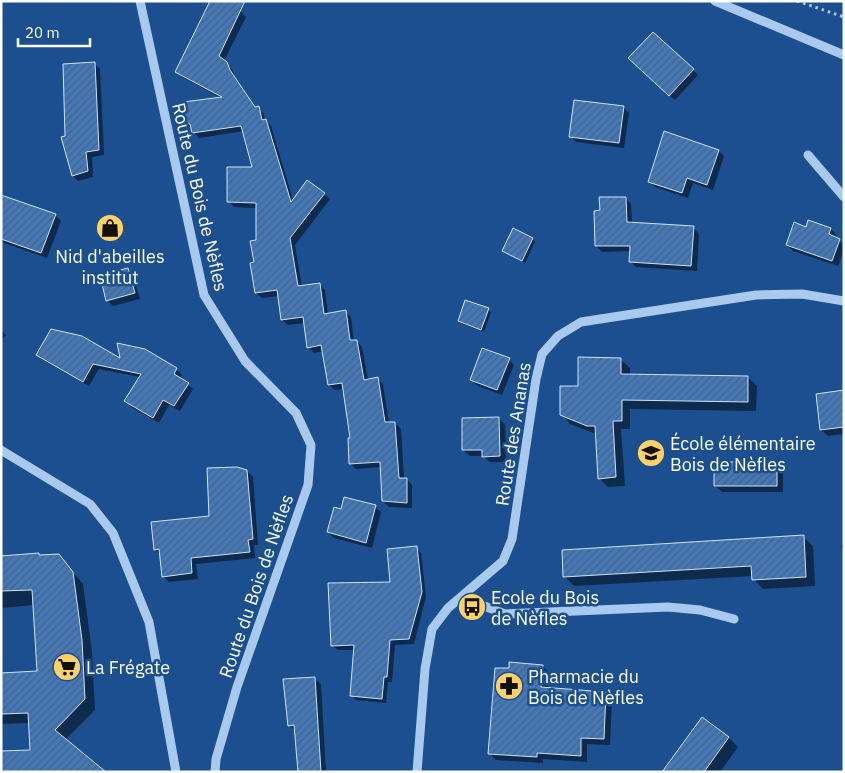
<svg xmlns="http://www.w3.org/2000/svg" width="845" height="773" font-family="'IBM Plex Sans',sans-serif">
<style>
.shadow{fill:#0007}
.building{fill:url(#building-hatch);stroke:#cfe3fa}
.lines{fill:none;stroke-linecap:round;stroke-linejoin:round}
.path{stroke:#a9c9ee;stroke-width:3;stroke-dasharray:2.5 4;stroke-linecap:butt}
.minor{stroke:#a9c9ee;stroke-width:9}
.labels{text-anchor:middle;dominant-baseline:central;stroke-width:5;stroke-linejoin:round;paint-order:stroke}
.street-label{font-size:18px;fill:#fff;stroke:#1b4f8f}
.poi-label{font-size:18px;fill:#fff;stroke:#1b4f8f;text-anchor:start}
</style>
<defs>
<pattern id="building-hatch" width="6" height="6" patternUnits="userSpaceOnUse" patternTransform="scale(1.25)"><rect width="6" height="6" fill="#4478b7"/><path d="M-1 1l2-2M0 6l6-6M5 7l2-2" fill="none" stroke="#486282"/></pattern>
</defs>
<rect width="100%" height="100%" fill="#1b4f8f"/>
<path class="shadow" d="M 240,11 L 246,17 L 224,61 L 232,69 L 235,77 L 256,108 L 258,108 L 264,114 L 265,120 L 271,126 L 293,200 L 324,194 L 330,199 L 295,245 L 302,287 L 319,284 L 325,290 L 328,314 L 345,312 L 351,317 L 354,341 L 357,341 L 362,347 L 368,380 L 377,379 L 383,384 L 389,423 L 395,423 L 401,429 L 404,479 L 407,479 L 412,485 L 412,508 L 389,507 L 383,501 L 382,467 L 356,469 L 350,463 L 352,439 L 344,389 L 335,390 L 329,385 L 324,351 L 314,353 L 309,347 L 305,323 L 288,325 L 282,320 L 279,296 L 262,298 L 256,293 L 257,208 L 234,207 L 229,201 L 254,168 L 244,131 L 199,138 L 187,124 L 221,98 L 182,77 L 176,72 Z
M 95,64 L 100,69 L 104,155 L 92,157 L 93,177 L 78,181 L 73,176 L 67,137 Z
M 635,64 L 693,70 L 698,75 L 675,100 Z
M 623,107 L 629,113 L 624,148 L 576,142 L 571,136 Z
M 719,151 L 724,156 L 713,190 L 693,183 L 688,198 L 655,187 L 650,182 Z
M 1,197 L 55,215 L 61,221 L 47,258 L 1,242 Z
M 625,198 L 631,204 L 632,224 L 693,227 L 699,234 L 697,271 L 636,267 L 630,261 L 631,251 L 602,252 L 596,246 Z
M 809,222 L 831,229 L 836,234 L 835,238 L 844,244 L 844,250 L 838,266 L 793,251 L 787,245 L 807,228 Z
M 533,239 L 535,242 L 525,263 L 503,251 Z
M 128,269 L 133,275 L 140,299 L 113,306 L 107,300 Z
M 488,309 L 491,312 L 484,332 L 462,324 L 459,321 Z
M 1,330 L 6,335 L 1,340 Z
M 144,350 L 176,369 L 182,375 L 179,379 L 193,389 L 180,411 L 169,405 L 159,423 L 131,407 L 126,401 L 140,377 L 99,369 L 89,386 L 43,360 L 38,355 L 122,361 Z
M 620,359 L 630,368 L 630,375 L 748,377 L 757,386 L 756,411 L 630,409 L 630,429 L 621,429 L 625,486 L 608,487 L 599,478 L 596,434 L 570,424 L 561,414 L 579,387 Z
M 509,360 L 514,365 L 502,395 L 476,385 L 471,379 Z
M 844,392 L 844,434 L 828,436 L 821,430 Z
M 499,418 L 505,425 L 506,462 L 490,462 L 483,456 L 470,456 L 463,450 Z
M 776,463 L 783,470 L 783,492 L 722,492 L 715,486 Z
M 247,471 L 253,477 L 258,545 L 254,545 L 255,558 L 196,564 L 198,579 L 169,582 L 163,576 L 161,556 L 155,549 L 210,517 Z
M 375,507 L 381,512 L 372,548 L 334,538 L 328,532 L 341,510 Z
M 803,537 L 813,546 L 815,586 L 763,589 L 754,579 L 753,576 L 574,586 L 564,576 Z
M 841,545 L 844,545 L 844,555 Z
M 416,548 L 421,553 L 426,597 L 414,644 L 395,645 L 392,682 L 388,682 L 386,703 L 356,700 L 351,695 L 355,650 L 338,650 L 332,645 L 391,583 Z
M 38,554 L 40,556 L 58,555 L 83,584 L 92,652 L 95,710 L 65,740 L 30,723 L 1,724 L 1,674 L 38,673 L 34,605 L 1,608 L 1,557 Z
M 542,666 L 549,672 L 548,689 L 606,693 L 612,699 L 610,745 L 587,744 L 587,762 L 543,759 L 543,763 L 496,760 L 489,753 L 510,670 Z
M 315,679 L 321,684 L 326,772 L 299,772 L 296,731 L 289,725 Z
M 703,719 L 729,738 L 738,747 L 720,772 L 664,772 Z"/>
<path class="building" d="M 210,1 L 245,1 L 219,56 L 227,62 L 230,70 L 255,107 L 259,106 L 262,120 L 266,119 L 291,202 L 307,180 L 325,193 L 290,238 L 298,286 L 320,283 L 324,314 L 346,310 L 350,340 L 357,340 L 364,380 L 378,377 L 385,422 L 395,422 L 399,478 L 407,478 L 407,503 L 382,501 L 380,462 L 349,464 L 348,438 L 350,438 L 342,383 L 328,385 L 321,345 L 307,348 L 303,317 L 281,320 L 277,290 L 255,293 L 250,263 L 254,262 L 250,241 L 256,240 L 256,203 L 227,202 L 227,167 L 252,167 L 241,126 L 192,133 L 190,124 L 186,124 L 183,102 L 222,97 L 175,72 Z
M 653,32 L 694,69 L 669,96 L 628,58 Z
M 95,62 L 99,150 L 86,152 L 88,171 L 72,176 L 61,137 L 65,136 L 63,64 Z
M 574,100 L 624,106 L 619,143 L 569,137 Z
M 664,131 L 719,150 L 707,185 L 687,178 L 682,193 L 648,182 Z
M 1,195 L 56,214 L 41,253 L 1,239 Z
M 599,197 L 626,197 L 627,222 L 694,226 L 691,266 L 629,262 L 630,246 L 595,246 L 594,211 L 600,210 Z
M 808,220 L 831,228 L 829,234 L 840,239 L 832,261 L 786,245 L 794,222 L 806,227 Z
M 513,228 L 533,238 L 522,261 L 502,251 Z
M 128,268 L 135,293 L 106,301 L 100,275 Z
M 465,300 L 489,308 L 481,330 L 458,321 Z
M 51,329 L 82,336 L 120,358 L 117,343 L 145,349 L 177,368 L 174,374 L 189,383 L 174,406 L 163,400 L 153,418 L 124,401 L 141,374 L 93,364 L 83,382 L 36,355 Z
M 482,348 L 510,358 L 497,390 L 470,380 Z
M 578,357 L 621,358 L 621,374 L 748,376 L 748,402 L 622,400 L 622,421 L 613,421 L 616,477 L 598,479 L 595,426 L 587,426 L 560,415 L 560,386 L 578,386 Z
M 844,390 L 844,427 L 820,430 L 816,394 Z
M 499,417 L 500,456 L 482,457 L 482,450 L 462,450 L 462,418 Z
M 714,462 L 777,462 L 777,486 L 714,486 Z
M 237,467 L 247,470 L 253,539 L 248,540 L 250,552 L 191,558 L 192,573 L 162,577 L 159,549 L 154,550 L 151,522 L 209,516 L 207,468 Z
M 344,497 L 376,505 L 366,543 L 327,532 L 334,507 L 341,509 Z
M 804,535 L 806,577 L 752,580 L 751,566 L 563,577 L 562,550 Z
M 417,546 L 422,592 L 409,639 L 390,640 L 387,677 L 384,677 L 382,699 L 350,696 L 354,645 L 331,646 L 328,583 L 390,582 L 387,549 Z
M 39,553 L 39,555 L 59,554 L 73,572 L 82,640 L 85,699 L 55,730 L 106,772 L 1,772 L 1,751 L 30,750 L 28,713 L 1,714 L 1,673 L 37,671 L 32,590 L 1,591 L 1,556 Z
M 509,662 L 543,665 L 541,687 L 606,692 L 604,739 L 581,738 L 581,756 L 537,753 L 537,757 L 488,754 L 495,668 L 509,668 Z
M 315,677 L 321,772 L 298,772 L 294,725 L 288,726 L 283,679 Z
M 702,717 L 729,737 L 704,772 L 662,772 Z"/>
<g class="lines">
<path class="path" d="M 797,1 L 844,17"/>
<path class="minor" d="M 140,1 L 204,295 L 245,361 L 296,413 L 311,445 L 308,485 L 237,687 L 216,759 L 215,772
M 715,1 L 844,55
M 808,155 L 844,197
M 1,450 L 90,504 L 113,533 L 149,622 L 176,772
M 465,594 L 479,604 L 505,614 L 668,607 L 700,610 L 734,619
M 417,772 L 425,669 L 432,629 L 448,608 L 503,561 L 512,539 L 536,379 L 542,354 L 558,336 L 581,322 L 756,295 L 802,294 L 844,301"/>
</g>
<defs>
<symbol id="shop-disc" viewBox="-11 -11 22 22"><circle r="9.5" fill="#ffd166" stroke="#1b4f8f"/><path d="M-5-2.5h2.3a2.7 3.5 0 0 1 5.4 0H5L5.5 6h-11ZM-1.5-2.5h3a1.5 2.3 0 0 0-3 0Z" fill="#111"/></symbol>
<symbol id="school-disc" viewBox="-11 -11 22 22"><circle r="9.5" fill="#ffd166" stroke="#1b4f8f"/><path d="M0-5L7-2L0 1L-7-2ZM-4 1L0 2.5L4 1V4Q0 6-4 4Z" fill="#111"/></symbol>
<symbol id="bus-disc" viewBox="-11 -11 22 22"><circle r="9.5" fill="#ffd166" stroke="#1b4f8f"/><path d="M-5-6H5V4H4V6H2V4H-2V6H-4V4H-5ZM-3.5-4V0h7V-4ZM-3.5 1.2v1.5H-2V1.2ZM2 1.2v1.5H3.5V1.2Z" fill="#111"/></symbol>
<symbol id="supermarket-disc" viewBox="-11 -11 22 22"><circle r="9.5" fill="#ffd166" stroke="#1b4f8f"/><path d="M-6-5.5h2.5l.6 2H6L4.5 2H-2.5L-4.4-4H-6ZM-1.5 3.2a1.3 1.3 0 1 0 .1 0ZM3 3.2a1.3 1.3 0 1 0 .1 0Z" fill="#111"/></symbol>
<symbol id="pharmacy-disc" viewBox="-11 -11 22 22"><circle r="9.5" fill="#ffd166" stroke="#1b4f8f"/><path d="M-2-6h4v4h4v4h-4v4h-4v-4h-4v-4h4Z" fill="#111"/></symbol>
</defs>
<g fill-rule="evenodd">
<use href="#shop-disc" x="94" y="212" width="32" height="32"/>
<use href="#school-disc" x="635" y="437" width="32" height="32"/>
<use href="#bus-disc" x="456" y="591" width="32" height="32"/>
<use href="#supermarket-disc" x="51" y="651" width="32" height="32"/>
<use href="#pharmacy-disc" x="493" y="670" width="32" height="32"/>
</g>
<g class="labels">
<g class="street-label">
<text transform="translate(200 197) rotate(77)">Route du Bois de Nèfles</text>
<text transform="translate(513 434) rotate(-81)">Route des Ananas</text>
<text transform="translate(256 586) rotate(-71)">Route du Bois de Nèfles</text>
</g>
<g class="poi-label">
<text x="110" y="256" text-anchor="middle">Nid d'abeilles<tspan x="110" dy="21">institut</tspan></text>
<text x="670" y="443">École élémentaire<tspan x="670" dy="21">Bois de Nèfles</tspan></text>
<text x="491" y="597">Ecole du Bois<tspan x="491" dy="21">de Nèfles</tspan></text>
<text x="86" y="667">La Frégate</text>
<text x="528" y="676">Pharmacie du<tspan x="528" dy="21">Bois de Nèfles</tspan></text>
</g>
</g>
<rect width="845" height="773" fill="none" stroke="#ffffff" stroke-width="5"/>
<path d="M18 38v8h72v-8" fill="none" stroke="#ffffff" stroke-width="2.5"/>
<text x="25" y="38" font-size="15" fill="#ffffff" stroke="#1b4f8f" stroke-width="4" paint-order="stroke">20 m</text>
</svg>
